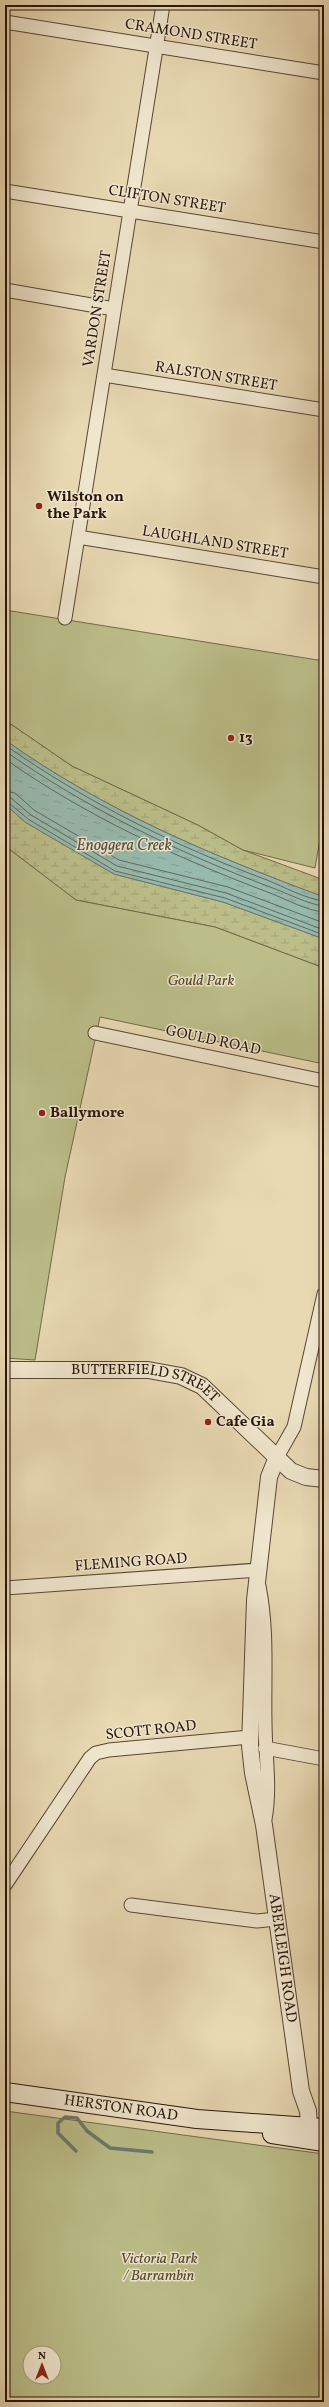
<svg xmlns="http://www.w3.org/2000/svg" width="329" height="2407" font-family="Vollkorn,serif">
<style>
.wetland{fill:url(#wetland-marsh);stroke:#726a49}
.park{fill:#bbbe89;stroke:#726a49;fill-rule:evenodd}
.water{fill:url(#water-ripples);stroke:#6b786d}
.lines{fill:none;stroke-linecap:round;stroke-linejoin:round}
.shore{stroke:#60685c;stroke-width:1}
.stream{stroke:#6b786d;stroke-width:3.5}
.minor-casing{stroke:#584634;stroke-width:15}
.tertiary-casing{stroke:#584634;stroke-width:18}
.secondary-casing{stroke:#281509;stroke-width:20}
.minor{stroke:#f0e6ce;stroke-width:13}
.tertiary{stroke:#f0e6ce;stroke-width:16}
.secondary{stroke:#f0e6ce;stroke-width:18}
.poi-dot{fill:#8f2418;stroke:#f0e6ce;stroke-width:1.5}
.labels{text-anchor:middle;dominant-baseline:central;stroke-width:3;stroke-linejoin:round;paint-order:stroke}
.street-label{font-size:15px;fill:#281509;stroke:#f0e6ce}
.poi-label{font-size:15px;font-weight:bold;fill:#281509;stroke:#f0e6ce;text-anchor:start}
.park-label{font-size:15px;font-style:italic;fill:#54482f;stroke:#f0e6ce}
.water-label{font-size:16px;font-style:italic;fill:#4f4f43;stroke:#f0e6ce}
</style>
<defs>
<pattern id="wetland-marsh" width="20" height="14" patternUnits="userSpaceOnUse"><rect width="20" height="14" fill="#bbbe89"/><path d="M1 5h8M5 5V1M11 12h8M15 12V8" fill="none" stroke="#a1a275"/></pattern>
<pattern id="water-ripples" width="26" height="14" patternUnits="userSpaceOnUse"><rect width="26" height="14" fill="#97baaf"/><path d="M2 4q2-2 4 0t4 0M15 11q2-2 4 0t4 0" fill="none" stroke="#829f95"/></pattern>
</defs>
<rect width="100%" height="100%" fill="#e8d9b3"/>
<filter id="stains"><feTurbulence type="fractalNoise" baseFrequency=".005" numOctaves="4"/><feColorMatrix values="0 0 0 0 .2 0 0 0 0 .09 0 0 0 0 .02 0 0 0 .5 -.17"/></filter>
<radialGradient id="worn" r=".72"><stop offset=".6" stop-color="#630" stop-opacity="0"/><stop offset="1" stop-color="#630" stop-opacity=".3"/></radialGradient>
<path class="wetland" d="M 5,720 L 72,766 L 198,825 L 243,850 L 324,880 L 324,897 C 210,855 105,811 5,740 Z
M 5,804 L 25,822 L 114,874 L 223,902 L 324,939 L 324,968 L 215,927 L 76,900 L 5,846 Z"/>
<path class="park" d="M 5,610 L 324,661 L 324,816 L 315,868 L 243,850 L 198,825 L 72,766 L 5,720 Z
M 5,846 L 76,900 L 215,927 L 324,968 L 324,1064 L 100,1017 L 65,1177 L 35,1360 L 5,1358 Z
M 5,2111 L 324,2154 L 324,2402 L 5,2402 ZM 30,2353 L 54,2353 L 54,2377 L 30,2377 Z"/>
<path class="water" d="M 5,740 C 105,811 210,855 324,897 L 324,939 L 223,902 L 114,874 L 25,822 L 5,804 Z"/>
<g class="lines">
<path class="shore" d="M 5,745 C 86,802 175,846 267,880 C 284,887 306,899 324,901
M 5,751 C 86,808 177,852 270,887 C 285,892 309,905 324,906
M 5,759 C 86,816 177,858 270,893 C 286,899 307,911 324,912
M 5,791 L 15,793 L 34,810 L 119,860 L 228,887 L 324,923
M 5,797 L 11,798 L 31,815 L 117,866 L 226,893 L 324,930
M 5,802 L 9,803 L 28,819 L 115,871 L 225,898 L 324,935"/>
<path class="stream" d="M 76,2151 L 58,2133 L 58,2123 L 65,2117 L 77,2118 L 87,2131 L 110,2148 L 152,2152"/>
<defs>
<path id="minor" d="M 5,22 L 324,73
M 5,191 L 324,242
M 5,290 L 114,309
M 104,375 L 324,410
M 78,537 L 324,577
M 65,618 L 163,5
M 95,1033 L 324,1081
M 277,1457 L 294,1427 L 324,1294
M 259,1586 C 268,1631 264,1676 265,1722 C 265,1754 271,1788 265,1819
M 5,1588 L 258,1570
M 265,1748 L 324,1759
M 5,1885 L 90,1758 L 96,1753 L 109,1750 L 250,1737
M 131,1905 L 257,1921 L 276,1919"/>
<g id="tertiary">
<path id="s1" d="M 5,1370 L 148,1370 L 181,1376 L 202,1386 L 291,1471 L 306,1477 L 324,1479"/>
<path id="s2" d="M 277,1457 L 269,1477 L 255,1600 L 250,1746 L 253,1773 L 264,1825 L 301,2091 L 308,2111 L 309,2127"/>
</g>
<g id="secondary">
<path id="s3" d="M 5,2092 L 197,2119 L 324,2128"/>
<path d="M 272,2134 L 324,2142"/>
</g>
</defs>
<use href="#minor" class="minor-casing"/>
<use href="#tertiary" class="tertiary-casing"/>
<use href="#secondary" class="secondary-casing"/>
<use href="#minor" class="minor"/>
<use href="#tertiary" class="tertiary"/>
<use href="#secondary" class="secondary"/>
</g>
<g class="poi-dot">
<circle cx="39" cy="506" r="4"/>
<circle cx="231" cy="738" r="4"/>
<circle cx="42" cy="1113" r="4"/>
<circle cx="208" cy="1422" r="4"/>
</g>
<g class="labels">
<g class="street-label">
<text transform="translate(191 35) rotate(9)">CRAMOND STREET</text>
<text transform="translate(167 200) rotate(9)">CLIFTON STREET</text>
<text transform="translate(98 309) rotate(-81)">VARDON STREET</text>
<text transform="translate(216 377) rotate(9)">RALSTON STREET</text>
<text transform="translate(215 543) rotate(9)">LAUGHLAND STREET</text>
<text transform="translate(213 1041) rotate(12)">GOULD ROAD</text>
<text stroke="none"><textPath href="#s1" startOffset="143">BUTTERFIELD STREET</textPath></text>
<text transform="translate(131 1563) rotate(-4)">FLEMING ROAD</text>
<text transform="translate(151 1731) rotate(-6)">SCOTT ROAD</text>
<text stroke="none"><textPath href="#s2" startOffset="506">ABERLEIGH ROAD</textPath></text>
<text stroke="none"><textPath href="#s3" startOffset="117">HERSTON ROAD</textPath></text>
</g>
<g class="poi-label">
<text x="47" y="497">Wilston on<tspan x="47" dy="17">the Park</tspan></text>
<text x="239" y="738">13</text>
<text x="50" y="1113">Ballymore</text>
<text x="216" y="1422">Cafe Gia</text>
</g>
<g class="park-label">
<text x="201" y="981">Gould Park</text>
<text x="159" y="2259">Victoria Park<tspan x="159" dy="17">/ Barrambin</tspan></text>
</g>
<g class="water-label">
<text x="124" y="846">Enoggera Creek</text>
</g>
</g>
<rect width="329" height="2407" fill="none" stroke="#e8d9b3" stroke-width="20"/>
<rect x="6" y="6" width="317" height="2395" fill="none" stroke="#281509" stroke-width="2"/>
<rect x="10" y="10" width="309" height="2387" fill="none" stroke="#281509"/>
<g transform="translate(42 2365)"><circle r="19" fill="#f0e6ce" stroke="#a0927f"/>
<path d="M0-3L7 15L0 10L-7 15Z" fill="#8f2418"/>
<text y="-6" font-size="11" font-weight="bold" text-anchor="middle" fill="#281509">N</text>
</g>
<rect width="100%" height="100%" filter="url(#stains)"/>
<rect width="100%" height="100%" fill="url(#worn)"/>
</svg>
